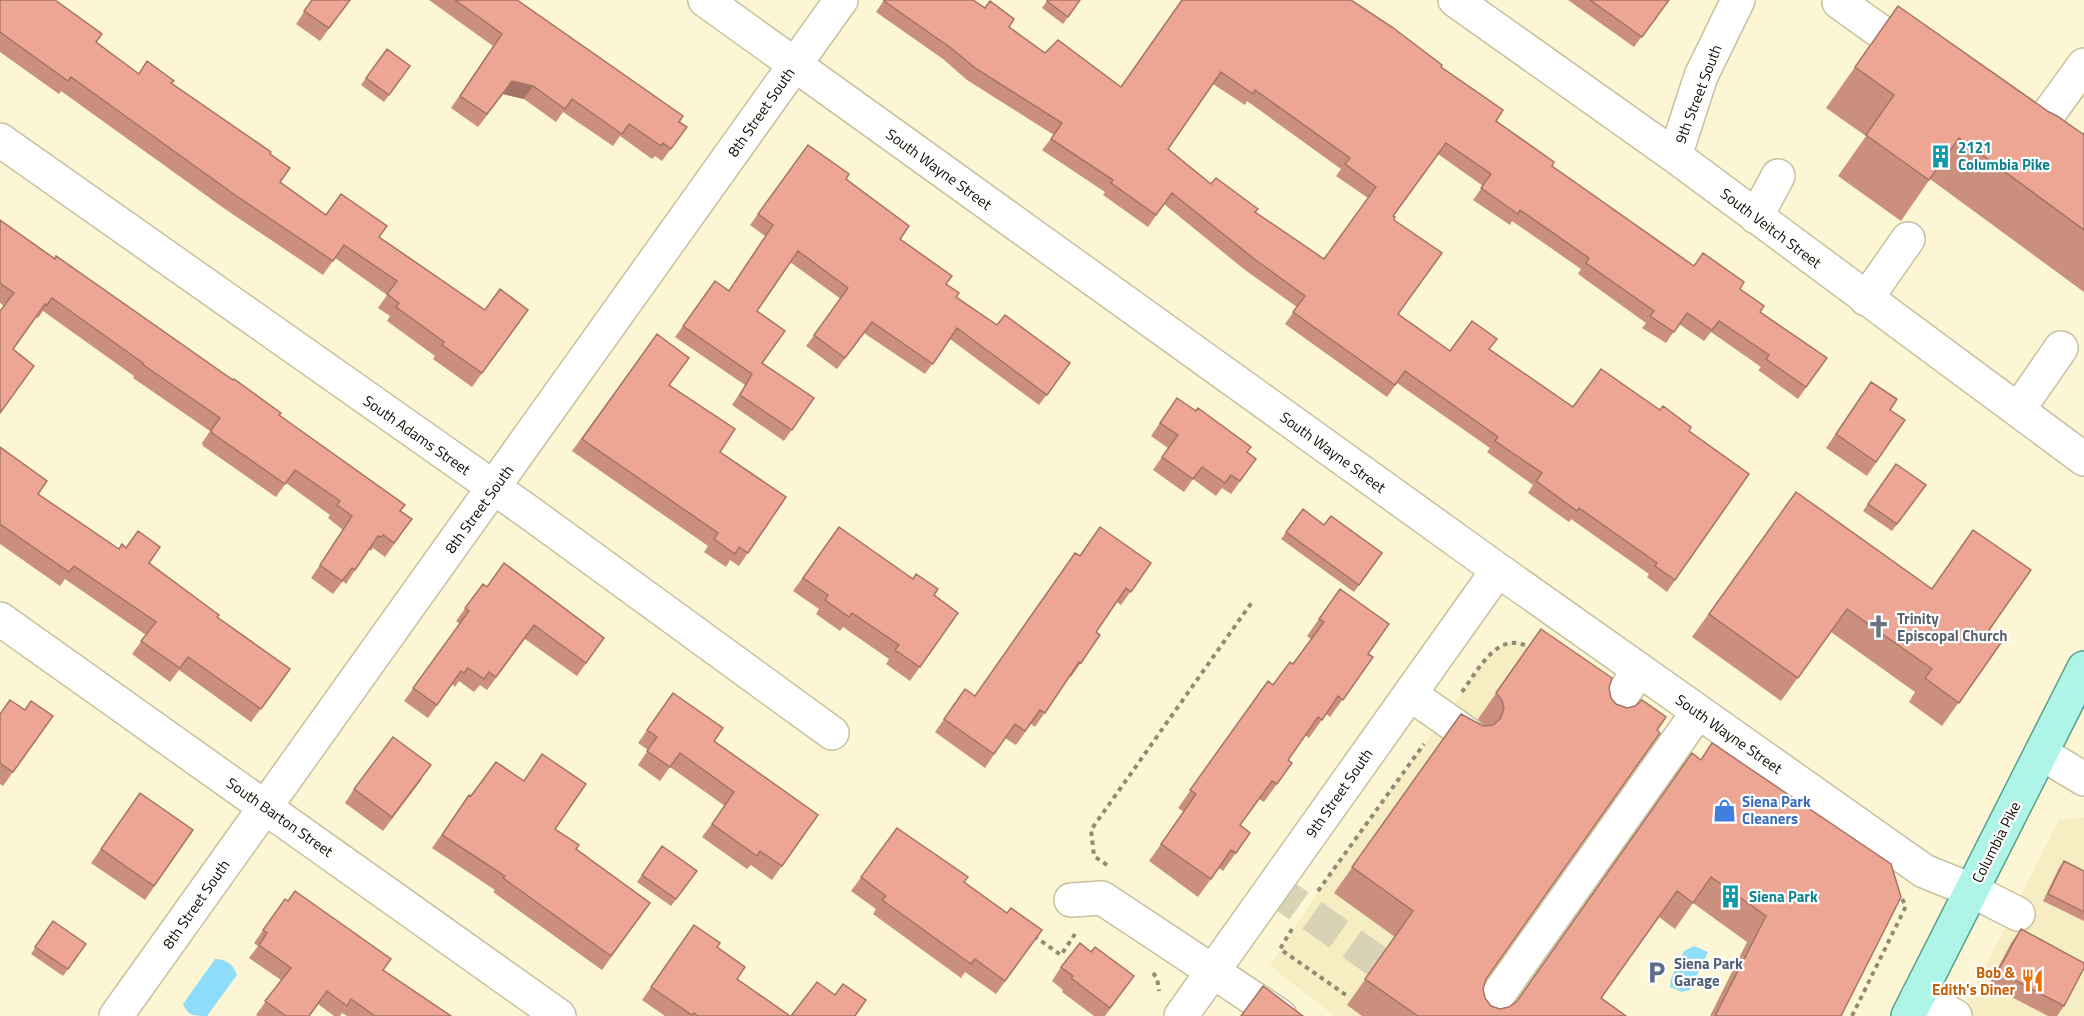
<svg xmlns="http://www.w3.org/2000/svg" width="2084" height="1016" font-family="'Titillium Web',sans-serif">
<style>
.built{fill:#f6edc3}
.water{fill:#8edefb}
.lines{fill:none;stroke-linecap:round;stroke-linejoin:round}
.minor-tunnel{stroke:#d9d3b5;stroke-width:33;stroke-dasharray:33 16;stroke-linecap:butt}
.minor-casing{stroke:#c7c19f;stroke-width:36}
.major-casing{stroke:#559f8d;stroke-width:36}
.path{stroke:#908b74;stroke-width:4;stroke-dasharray:4.5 4.5;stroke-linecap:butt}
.minor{stroke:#fff;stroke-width:33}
.major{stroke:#aff5e7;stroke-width:33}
.wall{fill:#cb8f7e;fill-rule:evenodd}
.shaded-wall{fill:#a57467}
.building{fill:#eca693;stroke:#a57467;stroke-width:1.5;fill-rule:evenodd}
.labels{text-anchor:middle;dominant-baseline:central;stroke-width:4.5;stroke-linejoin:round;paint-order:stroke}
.street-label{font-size:15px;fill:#100d03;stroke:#fff}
.culture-label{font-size:15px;font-weight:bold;fill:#0d838f;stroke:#fff;text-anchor:start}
.worship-label{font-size:15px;font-weight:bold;fill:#5b616d;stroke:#fff;text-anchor:start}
.shop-label{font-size:15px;font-weight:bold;fill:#366cbe;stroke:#fff;text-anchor:start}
.service-label{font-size:15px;font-weight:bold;fill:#4e5e75;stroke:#fff;text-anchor:start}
.food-label{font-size:15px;font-weight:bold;fill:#c56008;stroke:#fff;text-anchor:end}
</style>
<rect width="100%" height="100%" fill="#fdf6d4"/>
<path class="built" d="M 1521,642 L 1656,735 L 1654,742 L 1459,1016 L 1335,1016 L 1270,966 L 1318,891 L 1491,652 L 1505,643 Z
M 2084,817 L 2084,1016 L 1960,1016 L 2059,820 Z"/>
<path class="water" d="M 1694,946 L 1708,952 L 1690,990 L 1682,992 L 1670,987 L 1671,979 L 1684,951 Z
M 215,959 C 226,959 233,964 237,975 L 207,1016 C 193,1016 188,1016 183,1004 Z"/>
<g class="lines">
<path class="minor-tunnel" d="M 1272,887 L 1385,967 L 1391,1000 L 1379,1016"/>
<defs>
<path id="minor" d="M 705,0 L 1498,570 L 1924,871 L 1971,890 L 2018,914
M 1455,0 L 1675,156 L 2084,459
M 1839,2 L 1916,57
M 2020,130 L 2031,138 L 2084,65
M 0,140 L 530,513 L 832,733
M 1675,156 L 1701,76 L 1738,0
M 1756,217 L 1778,176
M 1866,299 L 1908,239
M 2018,410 L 2061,348
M 0,619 L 559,1016
M 1410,694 L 1467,734
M 1609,715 L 1639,670
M 2041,753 L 2084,779
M 1071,900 L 1102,898 L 1280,1016
M 1918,996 L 1955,1016
M 116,1016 L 841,0
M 1181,1016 L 1498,570
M 1483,1016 L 1698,712"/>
<path id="major" d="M 1908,1016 L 2084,668"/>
</defs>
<use href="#minor" class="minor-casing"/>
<use href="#major" class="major-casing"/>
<path class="path" d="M 1462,692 C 1479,669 1499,627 1532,649
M 1107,865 L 1094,856 L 1091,830 L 1252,602
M 1318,891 L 1424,744
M 1292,929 L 1280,949 L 1346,995
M 1034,936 L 1061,955 L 1075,934
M 1153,973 L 1157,978 L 1159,991
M 1852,1016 L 1906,906 L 1901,897"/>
<use href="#minor" class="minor"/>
<use href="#major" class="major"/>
</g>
<path class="wall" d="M 0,0 L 96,43 L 139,74 L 174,81 L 172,84 L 270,154 L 280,182 L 326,215 L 379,237 L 485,310 L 528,310 L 472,387 L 433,359 L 435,356 L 387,321 L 390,316 L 378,308 L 387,295 L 335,258 L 323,275 L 225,209 L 61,91 L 59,94 L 0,52 Z
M 312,0 L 350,0 L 320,41 L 296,24 Z
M 429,0 L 517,0 L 687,127 L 662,161 L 655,156 L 652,159 L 620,136 L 613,146 L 563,112 L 556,122 L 524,99 L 503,94 L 478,127 L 451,108 L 493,46 Z
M 884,0 L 1009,27 L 1045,53 L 1121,87 L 1182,0 L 1441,67 L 1496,121 L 1552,166 L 1694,266 L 1740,289 L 1760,312 L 1827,358 L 1798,399 L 1758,370 L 1761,367 L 1711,332 L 1704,341 L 1679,324 L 1666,343 L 1642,328 L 1646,323 L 1578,274 L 1581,269 L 1512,221 L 1510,225 L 1473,200 L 1483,186 L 1438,154 L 1393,216 L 1398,314 L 1450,351 L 1489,349 L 1573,407 L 1689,431 L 1749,474 L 1667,592 L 1647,577 L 1649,574 L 1571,519 L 1569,522 L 1528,493 L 1533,485 L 1487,452 L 1490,448 L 1397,383 L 1387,397 L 1285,324 L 1297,307 L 1245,270 L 1164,204 L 1148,227 L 1103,195 L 1105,192 L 1042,150 L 1054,135 L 967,80 L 943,59 L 876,12 ZM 1213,84 L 1245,105 L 1247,101 L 1341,169 L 1336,176 L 1368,198 L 1324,259 L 1255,212 L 1211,184 L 1168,149 Z
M 1080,0 L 1063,24 L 1042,8 L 1047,1 Z
M 1568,0 L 1669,0 L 1634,47 Z
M 1898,6 L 2049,112 L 2083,134 L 2084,133 L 2084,292 L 1930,179 L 1901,221 L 1838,176 L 1866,136 L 1826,108 Z
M 387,49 L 410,66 L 384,102 L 361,85 Z
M 808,145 L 846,179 L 900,239 L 946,284 L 957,297 L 997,325 L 1070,363 L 1039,405 L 950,339 L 925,374 L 864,333 L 837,369 L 806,346 L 841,299 L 790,262 L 757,311 L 762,363 L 814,398 L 784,441 L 732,405 L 745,385 L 675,337 L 715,281 L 729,290 L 765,236 L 750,225 Z
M 0,220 L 279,415 L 412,519 L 385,557 L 373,548 L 371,551 L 369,549 L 346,584 L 343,581 L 333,594 L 311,578 L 343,530 L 328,518 L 330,515 L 286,483 L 276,497 L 203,446 L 202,443 L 210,431 L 133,378 L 134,376 L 43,311 L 38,318 L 36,317 L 13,350 L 0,413 L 4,306 L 0,303 Z
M 657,334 L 670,385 L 720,452 L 786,497 L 739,566 L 730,560 L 726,567 L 704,552 L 708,546 L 572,451 Z
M 1861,396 L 1890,410 L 1905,420 L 1867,476 L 1826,448 Z
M 1177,398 L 1247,452 L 1247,472 L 1231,494 L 1222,488 L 1216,496 L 1193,479 L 1184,492 L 1153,470 L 1168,448 L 1151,436 Z
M 0,447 L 38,494 L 119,549 L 149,563 L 217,617 L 290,669 L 251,722 L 179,670 L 170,682 L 132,654 L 146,635 L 65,579 L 60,586 L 0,544 Z
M 1896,464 L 1926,485 L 1892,531 L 1863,511 Z
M 1796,492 L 2003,640 L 1942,726 L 1909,702 L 1915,692 L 1831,632 L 1781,701 L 1692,637 Z
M 1303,509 L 1324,525 L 1382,553 L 1354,592 L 1281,539 Z
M 839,527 L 958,613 L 910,681 L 886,664 L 889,659 L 843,627 L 840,631 L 816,614 L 819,609 L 793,591 Z
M 1080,556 L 1151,563 L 1121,605 L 1117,602 L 1096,632 L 1100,635 L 1071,677 L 1070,676 L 1035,727 L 1031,724 L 1016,745 L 1005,738 L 985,768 L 935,732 L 965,689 L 975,696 Z
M 483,584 L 487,587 L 604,638 L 577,676 L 525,639 L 487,690 L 480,685 L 474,692 L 459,681 L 455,687 L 452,684 L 428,718 L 404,701 L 460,624 L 456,621 Z
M 1340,589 L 1368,654 L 1373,657 L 1330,717 L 1326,714 L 1309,738 L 1305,735 L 1288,760 L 1292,763 L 1264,802 L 1259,799 L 1240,825 L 1250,833 L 1223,871 L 1219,868 L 1198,897 L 1149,861 L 1184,812 L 1178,808 L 1268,681 L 1273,685 L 1293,664 L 1311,639 L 1307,636 Z
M 1541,629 L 1486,980 L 1483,989 L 1485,998 L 1491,1006 L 1500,1009 L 1509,1007 L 1517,1001 L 1692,753 L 1841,1016 L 1710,1016 L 1747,942 L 1693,903 L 1675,929 L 1659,917 L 1601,998 L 1626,1016 L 1362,1016 L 1347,1005 L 1395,937 L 1334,893 L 1461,714 L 1484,726 L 1478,719 Z
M 673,693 L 714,741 L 818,815 L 772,880 L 751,865 L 747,869 L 702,837 L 725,806 L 670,767 L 660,781 L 638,765 L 648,750 L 638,743 Z
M 25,710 L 53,716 L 3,786 L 0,784 L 0,714 Z
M 422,779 L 383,831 L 345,803 L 354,789 Z
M 140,793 L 193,830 L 145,900 L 91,863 Z
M 469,795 L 555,829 L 576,849 L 650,903 L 602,970 L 493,892 L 495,890 L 432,848 Z
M 897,828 L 964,882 L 1007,913 L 1042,930 L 996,994 L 965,972 L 961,978 L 873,914 L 876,909 L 851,891 Z
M 662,846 L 697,871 L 671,906 L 637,882 Z
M 2064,861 L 2084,871 L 2084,921 L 2043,901 L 2059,868 Z
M 285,899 L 383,970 L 451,1016 L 347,1016 L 342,1013 L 340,1016 L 334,1016 L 318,1004 L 309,1016 L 258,1016 L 256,1015 L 281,980 L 249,958 L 258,946 L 254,943 Z
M 53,921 L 86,944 L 63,976 L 31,954 Z
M 694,925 L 717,947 L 737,979 L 790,1016 L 665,1016 L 642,1000 Z
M 2021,929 L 2064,1006 L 2057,1016 L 2048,1016 L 1989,985 L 2011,943 Z
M 1091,952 L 1134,976 L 1105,1016 L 1094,1016 L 1062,992 L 1063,990 L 1052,981 L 1061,967 Z"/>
<path class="shaded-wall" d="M 512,81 L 533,86 L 524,99 L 503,94 L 478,127 Z"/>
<path class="building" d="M 0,0 L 55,0 L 102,34 L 96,42 L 139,74 L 147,61 L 174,81 L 171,83 L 271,152 L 270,154 L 290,168 L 280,182 L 326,215 L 341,194 L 387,226 L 379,237 L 485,310 L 500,289 L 528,310 L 482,373 L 442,345 L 444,342 L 396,307 L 399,303 L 387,294 L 397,281 L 344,245 L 333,261 L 235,195 L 71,77 L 68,81 L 0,32 Z
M 312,0 L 350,0 L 329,28 L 304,11 Z
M 455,0 L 517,0 L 683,116 L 679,122 L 687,127 L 671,149 L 663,143 L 661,146 L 629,124 L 622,134 L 572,99 L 565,109 L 533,86 L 512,81 L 487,114 L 460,96 L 502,34 Z
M 884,0 L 973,0 L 985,8 L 990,1 L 1014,19 L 1009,27 L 1045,53 L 1058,40 L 1121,87 L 1182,0 L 1351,0 L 1392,27 L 1442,65 L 1441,67 L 1503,110 L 1496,121 L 1554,162 L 1552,166 L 1694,266 L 1703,253 L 1744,282 L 1740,289 L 1764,306 L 1760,312 L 1827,358 L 1806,387 L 1766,359 L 1769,355 L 1719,321 L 1712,330 L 1687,313 L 1674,332 L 1650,316 L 1654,311 L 1586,263 L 1589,258 L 1520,210 L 1518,214 L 1481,188 L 1491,174 L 1446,143 L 1393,216 L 1395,217 L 1394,220 L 1442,253 L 1398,314 L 1450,351 L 1472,321 L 1497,339 L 1489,349 L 1573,407 L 1601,369 L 1660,410 L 1663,406 L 1691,427 L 1689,431 L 1749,474 L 1675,580 L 1655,566 L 1657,563 L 1579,508 L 1577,511 L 1536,481 L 1542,473 L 1495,441 L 1498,437 L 1405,371 L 1395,385 L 1293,312 L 1305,296 L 1253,258 L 1172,193 L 1156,215 L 1111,183 L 1113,180 L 1051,139 L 1062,123 L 975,68 L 951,48 L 884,1 ZM 1221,72 L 1253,94 L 1255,90 L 1350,158 L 1345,164 L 1376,187 L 1324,259 L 1255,212 L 1258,209 L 1216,178 L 1211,184 L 1168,149 Z
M 1047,0 L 1080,0 L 1068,17 L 1047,1 Z
M 1590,0 L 1669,0 L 1642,37 Z
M 1898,6 L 2049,112 L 2057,116 L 2083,134 L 2084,133 L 2084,230 L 1959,138 L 1929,180 L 1866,135 L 1894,95 L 1855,67 Z
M 387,49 L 410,66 L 389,95 L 366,78 Z
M 808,145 L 849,174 L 846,179 L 909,226 L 900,239 L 952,276 L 946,284 L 959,293 L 956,297 L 997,325 L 1005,315 L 1070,363 L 1047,395 L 957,328 L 933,364 L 872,322 L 845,358 L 814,335 L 848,288 L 798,251 L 757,311 L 785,331 L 762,363 L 814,398 L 792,430 L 740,395 L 752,374 L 683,326 L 715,281 L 729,291 L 773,225 L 758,214 Z
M 0,220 L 55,259 L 56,256 L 233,380 L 234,379 L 281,413 L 279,415 L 405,505 L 400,511 L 412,519 L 394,543 L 383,535 L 381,537 L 378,536 L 355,570 L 352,568 L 342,581 L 320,565 L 352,516 L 337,505 L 340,501 L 295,470 L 285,484 L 212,433 L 211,430 L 220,418 L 142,364 L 143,363 L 52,298 L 47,305 L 45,304 L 13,349 L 34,366 L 0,413 L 0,311 L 14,293 L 0,283 Z
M 657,334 L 689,358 L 669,385 L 735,429 L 720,452 L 786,497 L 748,553 L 739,547 L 735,554 L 714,539 L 718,533 L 582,439 Z
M 1871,382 L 1897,399 L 1890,410 L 1905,420 L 1876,462 L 1836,434 Z
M 1177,398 L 1196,411 L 1198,408 L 1251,447 L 1247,452 L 1256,459 L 1240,481 L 1231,475 L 1225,483 L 1202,467 L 1193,479 L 1162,457 L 1178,435 L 1160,423 Z
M 0,447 L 47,481 L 38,494 L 119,549 L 122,544 L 126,548 L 138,531 L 160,547 L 149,563 L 219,615 L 217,617 L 290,669 L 261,709 L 188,657 L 180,668 L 141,641 L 156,622 L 74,566 L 69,572 L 0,524 Z
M 1896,464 L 1926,485 L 1897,524 L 1868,504 Z
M 1796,492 L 1932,589 L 1973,530 L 2031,570 L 1989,630 L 2003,640 L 1959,703 L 1925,678 L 1932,669 L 1847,609 L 1798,678 L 1709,614 Z
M 1303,509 L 1324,525 L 1331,516 L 1382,553 L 1359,585 L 1286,532 Z
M 839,527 L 913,579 L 916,574 L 938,589 L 934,595 L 958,613 L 920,667 L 895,650 L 899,645 L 852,613 L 849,617 L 825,600 L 828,595 L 803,578 Z
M 1100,527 L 1151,563 L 1131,592 L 1126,588 L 1096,632 L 1100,635 L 1081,663 L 1079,662 L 1045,713 L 1040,710 L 1025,731 L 1015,724 L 994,754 L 944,719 L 965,689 L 975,696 L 1075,553 L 1080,556 Z
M 504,563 L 604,638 L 586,663 L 534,625 L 496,677 L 489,672 L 484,679 L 468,668 L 464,673 L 461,671 L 437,705 L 413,688 L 469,611 L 465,608 L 483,584 L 487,587 Z
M 1340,589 L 1389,624 L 1368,654 L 1373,657 L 1343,700 L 1338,696 L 1322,720 L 1318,717 L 1288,760 L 1292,763 L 1277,784 L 1272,781 L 1240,825 L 1250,833 L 1236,853 L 1231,850 L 1211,879 L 1161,844 L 1196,794 L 1190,790 L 1268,681 L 1273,685 L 1290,662 L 1293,664 L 1324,622 L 1319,619 Z
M 1541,629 L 1612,678 L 1609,688 L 1611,698 L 1616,704 L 1627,708 L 1635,706 L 1642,700 L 1666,717 L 1657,730 L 1660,733 L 1486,979 L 1483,989 L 1485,998 L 1491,1006 L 1500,1009 L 1509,1007 L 1517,1001 L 1692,753 L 1701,760 L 1712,743 L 1891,864 L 1901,897 L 1841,1016 L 1715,1016 L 1766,916 L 1711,877 L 1693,903 L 1677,891 L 1601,998 L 1626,1016 L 1418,1016 L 1365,979 L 1413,911 L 1352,867 L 1461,714 L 1483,726 L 1493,725 L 1500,719 L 1504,709 L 1502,700 L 1496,693 Z
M 673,693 L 723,728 L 714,741 L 818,815 L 782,866 L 760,851 L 757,856 L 712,824 L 734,792 L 680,753 L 670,767 L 647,751 L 657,737 L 647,730 Z
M 10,700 L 25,710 L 31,701 L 53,716 L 13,772 L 0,763 L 0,714 Z
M 393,737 L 431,765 L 392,817 L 354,789 Z
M 542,754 L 586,784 L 555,829 L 579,845 L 576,849 L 650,903 L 611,956 L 503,878 L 505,876 L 442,835 L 469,795 L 471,796 L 496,762 L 524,781 Z
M 140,793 L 193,830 L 154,886 L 101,849 Z
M 897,828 L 968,877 L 964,882 L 1007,913 L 1011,908 L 1042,930 L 1005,981 L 975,959 L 971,964 L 882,900 L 886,896 L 861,877 Z
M 662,846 L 697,871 L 676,899 L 642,875 Z
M 2064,861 L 2084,871 L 2084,912 L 2048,894 Z
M 295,891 L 391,959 L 383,970 L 451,1016 L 375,1016 L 351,999 L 347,1006 L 327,991 L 309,1016 L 286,1016 L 265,1001 L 291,968 L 259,945 L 267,933 L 263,930 L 285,899 L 288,901 Z
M 53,921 L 86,944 L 68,969 L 35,947 Z
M 694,925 L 720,943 L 717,947 L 745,967 L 737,979 L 790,1016 L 698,1016 L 694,1013 L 692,1015 L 651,987 Z
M 2021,929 L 2084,963 L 2084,968 L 2064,1006 L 1998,971 Z
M 1080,943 L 1091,952 L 1095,947 L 1134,976 L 1110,1008 L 1071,978 L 1073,976 L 1061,967 Z
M 817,982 L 835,995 L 843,984 L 866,1000 L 855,1016 L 791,1016 Z
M 1263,986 L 1303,1016 L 1241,1016 Z"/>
<defs>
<symbol id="building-bare" viewBox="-9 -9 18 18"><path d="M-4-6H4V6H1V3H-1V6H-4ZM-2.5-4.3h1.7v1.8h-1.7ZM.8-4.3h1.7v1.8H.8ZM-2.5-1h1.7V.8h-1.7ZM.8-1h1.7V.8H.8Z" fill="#0f9aa8" stroke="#fff" stroke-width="2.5" paint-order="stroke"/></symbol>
<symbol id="church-bare" viewBox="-9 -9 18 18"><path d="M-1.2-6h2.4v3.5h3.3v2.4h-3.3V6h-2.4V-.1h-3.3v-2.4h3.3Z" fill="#6b7280" stroke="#fff" stroke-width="2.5" paint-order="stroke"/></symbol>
<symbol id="shop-bare" viewBox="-9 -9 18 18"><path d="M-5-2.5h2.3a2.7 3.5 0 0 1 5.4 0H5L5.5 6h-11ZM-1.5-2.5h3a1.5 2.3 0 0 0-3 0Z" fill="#3f7fe0" stroke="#fff" stroke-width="2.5" paint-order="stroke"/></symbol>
<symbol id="parking-bare" viewBox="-9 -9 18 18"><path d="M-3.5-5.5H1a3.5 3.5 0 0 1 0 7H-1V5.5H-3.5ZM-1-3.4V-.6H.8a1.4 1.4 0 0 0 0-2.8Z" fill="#5c6f8a" stroke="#fff" stroke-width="2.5" paint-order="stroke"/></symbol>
<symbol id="restaurant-bare" viewBox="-9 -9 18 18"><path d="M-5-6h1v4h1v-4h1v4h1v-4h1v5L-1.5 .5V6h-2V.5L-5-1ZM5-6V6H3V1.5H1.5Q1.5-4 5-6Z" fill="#e8710a" stroke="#fff" stroke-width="2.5" paint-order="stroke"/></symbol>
</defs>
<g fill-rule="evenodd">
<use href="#building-bare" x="1924" y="140" width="33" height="33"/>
<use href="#church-bare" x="1862" y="610" width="33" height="33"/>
<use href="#shop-bare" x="1708" y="794" width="33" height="33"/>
<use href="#building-bare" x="1714" y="880" width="33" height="33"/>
<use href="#parking-bare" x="1640" y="956" width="33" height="33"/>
<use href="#restaurant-bare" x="2016" y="964" width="33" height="33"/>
</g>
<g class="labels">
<g class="street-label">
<text transform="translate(1698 94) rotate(-69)">9th Street South</text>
<text transform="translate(761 112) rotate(-55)">8th Street South</text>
<text transform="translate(939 169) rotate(36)">South Wayne Street</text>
<text transform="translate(1771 228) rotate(37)">South Veitch Street</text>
<text transform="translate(417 435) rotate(35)">South Adams Street</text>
<text transform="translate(1333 452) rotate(36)">South Wayne Street</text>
<text transform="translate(479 509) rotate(-54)">8th Street South</text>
<text transform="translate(1729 734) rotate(35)">South Wayne Street</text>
<text transform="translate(1339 793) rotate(-55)">9th Street South</text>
<text transform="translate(280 817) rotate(35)">South Barton Street</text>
<text transform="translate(1996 842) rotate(-63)">Columbia Pike</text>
<text transform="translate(196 904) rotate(-55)">8th Street South</text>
</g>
<g class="culture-label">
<text x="1958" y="147">2121<tspan x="1958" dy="17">Columbia Pike</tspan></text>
<text x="1749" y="896">Siena Park</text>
</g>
<g class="worship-label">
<text x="1897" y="618">Trinity<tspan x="1897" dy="17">Episcopal Church</tspan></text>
</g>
<g class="shop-label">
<text x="1742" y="801">Siena Park<tspan x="1742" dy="17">Cleaners</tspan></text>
</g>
<g class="service-label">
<text x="1674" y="963">Siena Park<tspan x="1674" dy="17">Garage</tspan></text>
</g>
<g class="food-label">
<text x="2015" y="972">Bob &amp;<tspan x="2015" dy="17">Edith's Diner</tspan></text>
</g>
</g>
</svg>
